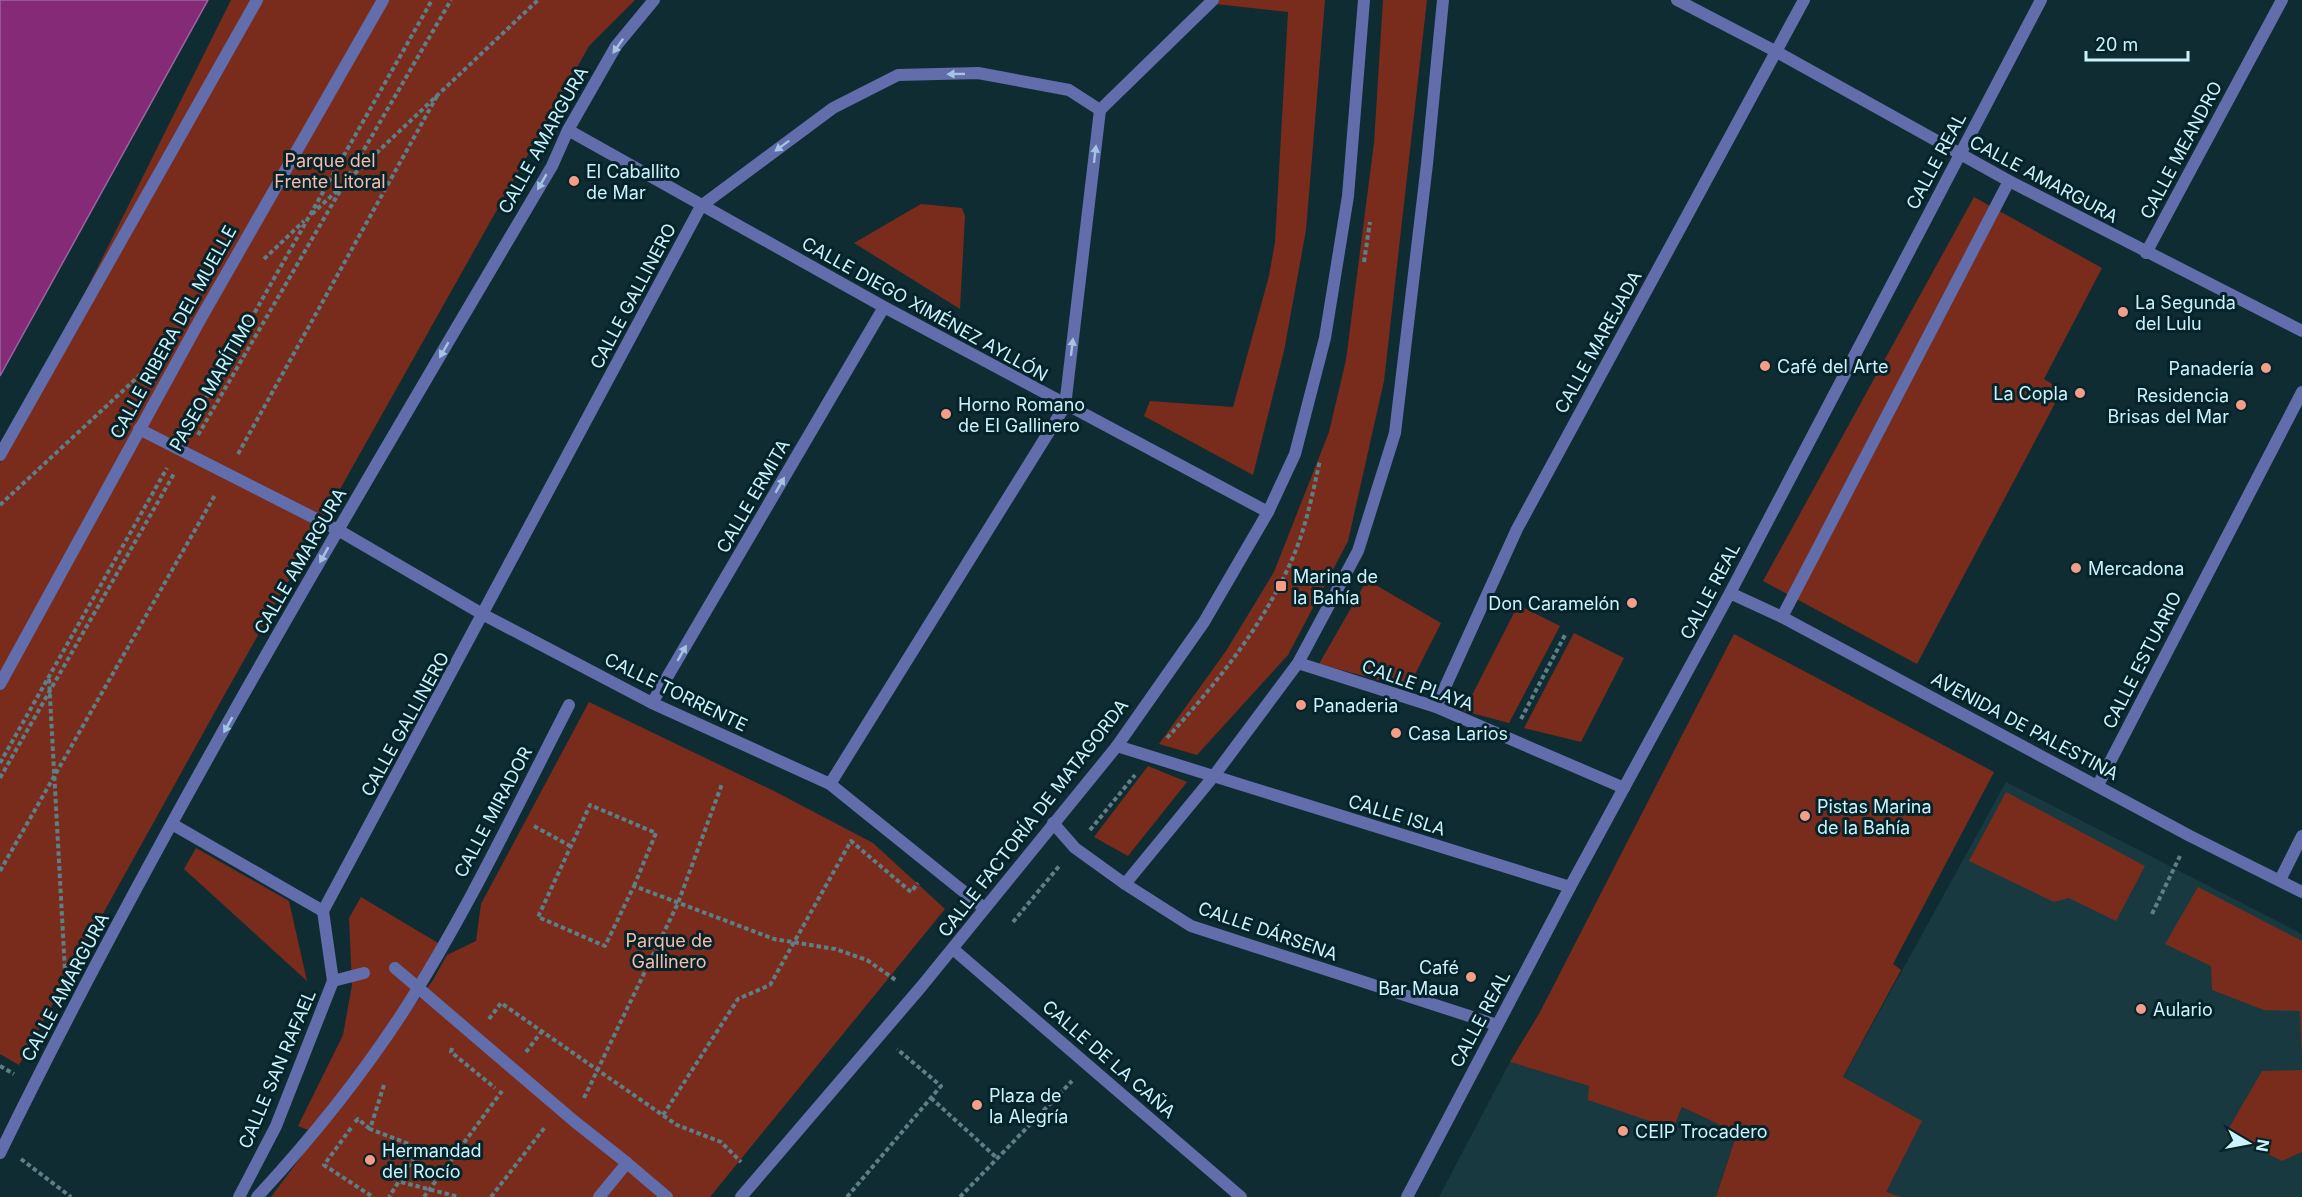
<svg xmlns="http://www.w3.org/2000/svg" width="2302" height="1197" font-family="Inter,sans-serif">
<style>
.built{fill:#193940}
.green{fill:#792c1b}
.water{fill:#842a77;stroke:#99669f;stroke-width:1.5}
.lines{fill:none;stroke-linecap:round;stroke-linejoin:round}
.path{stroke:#5e7f87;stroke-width:4;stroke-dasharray:4.5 3;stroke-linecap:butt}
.service{stroke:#616eab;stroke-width:12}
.pedestrian{stroke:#616eab;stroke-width:12}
.minor{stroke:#616eab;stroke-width:12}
.tertiary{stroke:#616eab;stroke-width:12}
.oneway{fill:#a5c4e0}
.poi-dot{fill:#f49e8a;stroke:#062329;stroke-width:2}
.labels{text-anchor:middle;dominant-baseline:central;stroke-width:6;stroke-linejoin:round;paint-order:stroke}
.street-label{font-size:18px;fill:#caf3fd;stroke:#062329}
.park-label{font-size:18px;fill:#f7bbac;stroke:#062329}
.poi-label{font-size:18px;fill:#caf3fd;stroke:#062329;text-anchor:start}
</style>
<rect width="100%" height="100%" fill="#102c33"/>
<path class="built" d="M 2006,782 L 2302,934 L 2302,1197 L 1900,1197 L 1886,1193 L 1843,1078 Z
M 1510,1062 L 1590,1086 L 1673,1129 L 1682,1107 L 1737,1133 L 1716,1197 L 1439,1197 Z"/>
<path class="green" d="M 231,0 L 635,0 L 589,46 L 221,701 L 19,1065 L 0,1054 L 0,463 Z
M 1210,0 L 1325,0 L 1306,230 L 1284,351 L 1253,475 L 1144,416 L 1150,401 L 1233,407 L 1269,276 L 1275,242 L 1288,12 L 1216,4 Z
M 1383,0 L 1427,0 L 1384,381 L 1348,541 L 1288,655 L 1197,755 L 1159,744 L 1226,651 L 1274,572 L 1329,432 L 1346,360 L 1374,143 Z
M 1974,197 L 2102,268 L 2044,379 L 2062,390 L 1917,664 L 1763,581 Z
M 921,204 L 962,208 L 965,216 L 960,309 L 854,243 Z
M 1367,580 L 1441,623 L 1408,688 L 1319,664 Z
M 1518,605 L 1560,626 L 1509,723 L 1464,711 Z
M 1574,633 L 1624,658 L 1581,742 L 1524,728 Z
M 1734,634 L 1994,772 L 1893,964 L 1901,970 L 1843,1077 L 1922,1121 L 1886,1192 L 1901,1197 L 1716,1197 L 1737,1133 L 1682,1107 L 1673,1129 L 1588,1100 L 1589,1086 L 1510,1062 L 1540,1012 Z
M 589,702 L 776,792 L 873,843 L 945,909 L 710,1197 L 271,1197 L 433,980 L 447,955 L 476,941 L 481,904 Z
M 1148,766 L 1187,782 L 1128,856 L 1094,837 Z
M 2006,792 L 2145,866 L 2116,921 L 2069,898 L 2054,902 L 1969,861 Z
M 196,848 L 289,901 L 307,981 L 184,869 Z
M 2198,887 L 2302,941 L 2302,1060 L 2300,1011 L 2264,1010 L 2212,990 L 2211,966 L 2165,944 Z
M 361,897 L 438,943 L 408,998 L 311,1131 L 298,1126 L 343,1035 L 352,985 L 349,918 Z
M 2302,1070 L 2302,1152 L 2282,1161 L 2226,1133 L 2262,1071 Z"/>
<path class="water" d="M 0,0 L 208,0 L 0,376 Z"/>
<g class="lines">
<path class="path" d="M 349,179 L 538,0
M 312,214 L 341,187
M 264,259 L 304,221
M 1364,262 L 1370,222
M 188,430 L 432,0
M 198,435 L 451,0
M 238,454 L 437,96
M 0,505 L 142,373
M 49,679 L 65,971
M 1521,719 L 1565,635
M 1167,738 C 1216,684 1264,625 1293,557 C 1306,527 1313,492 1320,460
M 0,763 L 167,468
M 0,778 L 175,472
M 534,826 L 570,846
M 1090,830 L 1135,775
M 0,871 L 215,495
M 634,886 L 656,833 L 590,805 L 538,917 L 605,946 L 634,886 L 774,939 L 835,949 L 867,960 L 897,981
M 2152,914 L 2180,856
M 1013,922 L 1060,865
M 489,1019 L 501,1003 L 677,1125 L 721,1142 L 741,1162
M 452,1048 L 451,1052 L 495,1088
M 526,1052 L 542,1031
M 0,1066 L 14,1074
M 384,1085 L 370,1129 L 409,1144 L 417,1153 L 389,1197
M 584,1098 L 678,903 L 722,784
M 931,1098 L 997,1158
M 663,1115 L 738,999 L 770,985 L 851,841 L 911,892 L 918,883
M 355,1122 L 358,1119 L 370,1129
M 351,1128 L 324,1165 L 373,1197
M 21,1159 L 71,1197
M 401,1182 L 459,1197
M 424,1197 L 502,1091
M 491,1197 L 545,1127
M 847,1197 L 941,1086 L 897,1049
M 960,1197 L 1072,1081"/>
<path class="service" d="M 599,1197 L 627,1163 L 667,1197"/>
<path class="pedestrian" d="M 1100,110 L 1213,0
M 0,455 L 257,0
M 1782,617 L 2009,181
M 172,824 L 323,911
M 395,968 L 574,1121 L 627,1163
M 333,981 L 364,973
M 257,1197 C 310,1140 360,1078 403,1012 C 466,914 516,808 569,705"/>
<path class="minor" d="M 568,130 L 884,307 L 1268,512
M 2146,253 L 2282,0
M 139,429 L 338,530 L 484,615 L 652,703 L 830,784 L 984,908
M 1298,663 L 1436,707 L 1624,788
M 652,703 L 884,307
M 1436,707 L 1517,529 L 1804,0
M 1117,746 L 1570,887
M 2098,785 L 2302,392
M 1053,823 L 1075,848 L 1125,884 L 1191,926 L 1497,1025
M 2280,880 L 2302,836
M 1125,884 L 1213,777 L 1298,663 L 1358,551 L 1395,433 L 1427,164 L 1443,0
M 0,1153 C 166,814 361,490 552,166 L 568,130 L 616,46 L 654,0
M 239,1197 L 276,1126 L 333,981 L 323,911 L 701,206 L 833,108 L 898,75 L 978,73 L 1069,90 L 1100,110 L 1065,406 L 830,784"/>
<path class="tertiary" d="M 1677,0 L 1777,52 L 2009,181 L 2302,331
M 1730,593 L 1782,617 L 2190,836 L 2302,892
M 0,684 L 201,318 L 383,0
M 953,949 L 1241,1197
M 741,1197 L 921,987 L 1117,746 L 1204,622 L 1268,512 L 1295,454 L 1325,338 L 1348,196 L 1364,0
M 1407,1197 L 1570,887 L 1730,593 L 2041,0"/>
</g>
<defs><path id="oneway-solid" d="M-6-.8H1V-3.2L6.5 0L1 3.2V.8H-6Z" transform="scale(1.5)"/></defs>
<g class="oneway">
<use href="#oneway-solid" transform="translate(618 46) rotate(125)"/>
<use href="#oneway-solid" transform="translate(956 74) rotate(179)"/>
<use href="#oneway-solid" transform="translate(782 146) rotate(143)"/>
<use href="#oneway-solid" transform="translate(1095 154) rotate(-83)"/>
<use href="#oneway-solid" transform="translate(542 182) rotate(120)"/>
<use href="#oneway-solid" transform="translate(1072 347) rotate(-83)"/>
<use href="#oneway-solid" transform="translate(444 350) rotate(120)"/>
<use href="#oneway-solid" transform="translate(780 485) rotate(-60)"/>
<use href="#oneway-solid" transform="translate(324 555) rotate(119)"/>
<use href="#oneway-solid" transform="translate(682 653) rotate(-60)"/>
<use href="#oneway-solid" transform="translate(228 725) rotate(119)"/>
</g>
<g class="poi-dot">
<circle cx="574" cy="181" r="6"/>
<circle cx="2123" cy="312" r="6"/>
<circle cx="1765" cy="366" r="6"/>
<circle cx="2266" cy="368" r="6"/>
<circle cx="2080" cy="393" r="6"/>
<circle cx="2241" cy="405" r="6"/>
<circle cx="946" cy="414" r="6"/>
<circle cx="2076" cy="568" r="6"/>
<rect x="1275" y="580" width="12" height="12" rx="3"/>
<circle cx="1632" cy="603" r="6"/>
<circle cx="1301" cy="705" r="6"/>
<circle cx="1396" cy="733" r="6"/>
<circle cx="1805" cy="816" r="6"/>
<circle cx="1471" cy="977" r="6"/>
<circle cx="2141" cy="1009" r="6"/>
<circle cx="977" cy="1105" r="6"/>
<circle cx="1623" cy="1131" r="6"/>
<circle cx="370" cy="1160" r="6"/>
</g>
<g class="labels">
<g class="street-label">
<text transform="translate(543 140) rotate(-61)">CALLE AMARGURA</text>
<text transform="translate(2181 150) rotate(-62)">CALLE MEANDRO</text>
<text transform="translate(1936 161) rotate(-62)">CALLE REAL</text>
<text transform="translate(2044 179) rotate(28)">CALLE AMARGURA</text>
<text transform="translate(633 296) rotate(-62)">CALLE GALLINERO</text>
<text transform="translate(925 309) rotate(29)">CALLE DIEGO XIMÉNEZ AYLLÓN</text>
<text transform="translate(173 332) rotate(-61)">CALLE RIBERA DEL MUELLE</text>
<text transform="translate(1598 342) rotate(-61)">CALLE MAREJADA</text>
<text transform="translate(213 382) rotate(-60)">PASEO MARÍTIMO</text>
<text transform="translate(753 496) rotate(-60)">CALLE ERMITA</text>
<text transform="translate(300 561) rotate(-60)">CALLE AMARGURA</text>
<text transform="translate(1710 591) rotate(-62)">CALLE REAL</text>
<text transform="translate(2142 660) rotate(-63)">CALLE ESTUARIO</text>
<text transform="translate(1418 685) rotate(20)">CALLE PLAYA</text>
<text transform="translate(676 692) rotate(26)">CALLE TORRENTE</text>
<text transform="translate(405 724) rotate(-61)">CALLE GALLINERO</text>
<text transform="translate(2025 726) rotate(28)">AVENIDA DE PALESTINA</text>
<text transform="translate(493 812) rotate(-62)">CALLE MIRADOR</text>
<text transform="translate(1397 815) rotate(17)">CALLE ISLA</text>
<text transform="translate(1033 818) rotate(-52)">CALLE FACTORÍA DE MATAGORDA</text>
<text transform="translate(1268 931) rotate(19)">CALLE DÁRSENA</text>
<text transform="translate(65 987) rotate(-62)">CALLE AMARGURA</text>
<text transform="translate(1480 1019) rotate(-62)">CALLE REAL</text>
<text transform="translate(1109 1059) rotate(41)">CALLE DE LA CAÑA</text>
<text transform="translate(277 1069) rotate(-67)">CALLE SAN RAFAEL</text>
</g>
<g class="park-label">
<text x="330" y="160">Parque del<tspan x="330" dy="21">Frente Litoral</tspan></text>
<text x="669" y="940">Parque de<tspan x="669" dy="21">Gallinero</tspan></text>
</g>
<g class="poi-label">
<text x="586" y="171">El Caballito<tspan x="586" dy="21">de Mar</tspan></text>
<text x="2135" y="302">La Segunda<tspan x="2135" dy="21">del Lulu</tspan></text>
<text x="1777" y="366">Café del Arte</text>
<text x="2254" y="368" text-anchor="end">Panadería</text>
<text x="2068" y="393" text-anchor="end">La Copla</text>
<text x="2229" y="395" text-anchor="end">Residencia<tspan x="2229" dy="21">Brisas del Mar</tspan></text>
<text x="958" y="404">Horno Romano<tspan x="958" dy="21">de El Gallinero</tspan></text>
<text x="2088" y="568">Mercadona</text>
<text x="1293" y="576">Marina de<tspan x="1293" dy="21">la Bahía</tspan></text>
<text x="1620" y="603" text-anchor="end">Don Caramelón</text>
<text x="1313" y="705">Panaderia</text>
<text x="1408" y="733">Casa Larios</text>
<text x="1817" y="806">Pistas Marina<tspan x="1817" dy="21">de la Bahía</tspan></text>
<text x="1459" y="967" text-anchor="end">Café<tspan x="1459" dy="21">Bar Maua</tspan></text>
<text x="2153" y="1009">Aulario</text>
<text x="989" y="1095">Plaza de<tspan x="989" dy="21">la Alegría</tspan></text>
<text x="1635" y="1131">CEIP Trocadero</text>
<text x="382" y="1150">Hermandad<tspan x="382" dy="21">del Rocío</tspan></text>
</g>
</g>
<g transform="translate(2248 1143) rotate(100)" stroke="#062329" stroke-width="4.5" paint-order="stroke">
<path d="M0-4.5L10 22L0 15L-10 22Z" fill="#caf3fd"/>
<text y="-9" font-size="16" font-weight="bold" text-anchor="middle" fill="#caf3fd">N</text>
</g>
<path d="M2086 51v9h102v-9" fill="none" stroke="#caf3fd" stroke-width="3"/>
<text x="2095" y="51" font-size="18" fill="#caf3fd" stroke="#062329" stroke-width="4.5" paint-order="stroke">20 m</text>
</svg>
